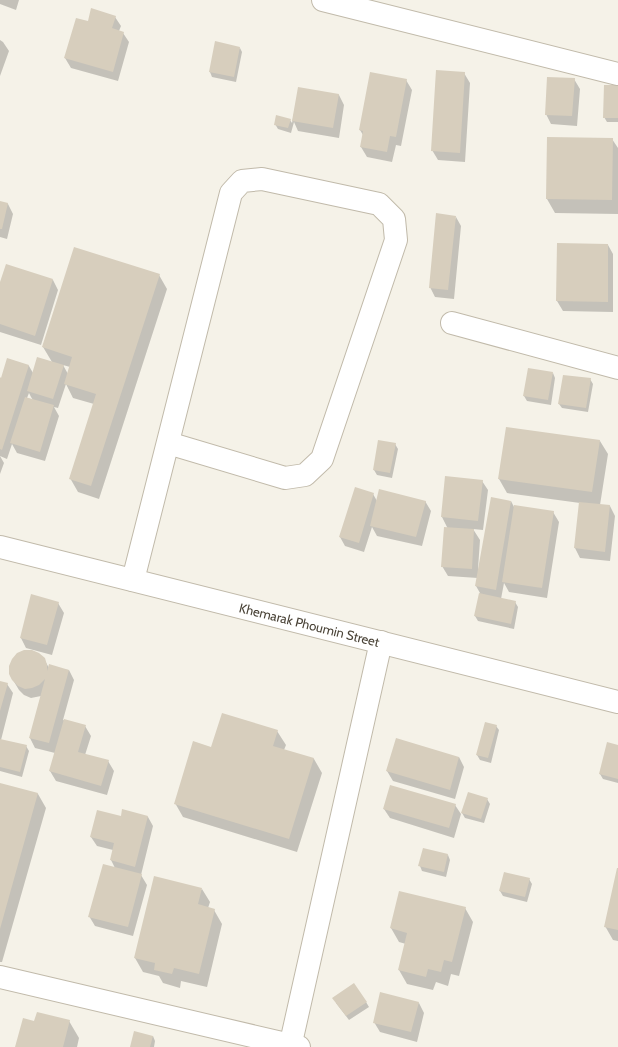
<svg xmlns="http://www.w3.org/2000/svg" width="618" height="1047" font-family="Cabin,sans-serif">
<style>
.shadow{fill:#0003;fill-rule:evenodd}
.building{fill:#d7cebd}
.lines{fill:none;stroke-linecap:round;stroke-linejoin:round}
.minor-casing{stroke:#c1baaa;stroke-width:24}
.minor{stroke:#fff;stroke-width:22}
.labels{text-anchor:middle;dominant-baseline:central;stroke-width:4;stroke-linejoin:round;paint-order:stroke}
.street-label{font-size:13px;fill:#494236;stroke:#fff}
</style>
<rect width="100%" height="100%" fill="#f5f2e8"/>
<path class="shadow" d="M 0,0 L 19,0 L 16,10 L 0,4 Z
M 115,17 L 121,26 L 119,31 L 123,33 L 129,42 L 118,81 L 71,68 L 65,58 L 88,22 Z
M 0,40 L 3,42 L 9,51 L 0,76 Z
M 240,48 L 242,52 L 236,82 L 212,77 L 210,72 Z
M 464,73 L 470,83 L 465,162 L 438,160 L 432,150 Z
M 574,79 L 580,89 L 577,126 L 551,124 L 546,114 Z
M 406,80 L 412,90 L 401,146 L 396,145 L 392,162 L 367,157 L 361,147 L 363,135 L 360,130 Z
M 618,86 L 618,122 L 607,122 L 604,117 Z
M 299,88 L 339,95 L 344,105 L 339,138 L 298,131 L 294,122 L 291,133 L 278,129 L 275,124 L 290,120 L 292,123 Z
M 548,138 L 612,139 L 618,148 L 618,214 L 555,213 L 547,199 Z
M 0,202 L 8,204 L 13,214 L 7,239 L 0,237 Z
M 456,217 L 461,226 L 454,299 L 435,297 L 430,287 Z
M 558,244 L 608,245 L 613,254 L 613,312 L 563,311 L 557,301 Z
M 159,275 L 167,289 L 99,499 L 78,492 L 70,478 L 94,404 L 73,398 L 66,384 L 58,408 L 54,407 L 59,416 L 45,461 L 17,453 L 12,444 L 7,459 L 0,456 L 4,463 L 0,474 L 0,379 L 2,379 L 8,359 L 29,366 L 33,373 L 52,362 L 43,347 ZM 63,365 L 70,367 L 68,374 ZM 29,393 L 31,397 L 33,400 L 27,398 Z
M 53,280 L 58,290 L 41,345 L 0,332 L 0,285 Z
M 553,373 L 555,378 L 551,405 L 527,401 L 524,396 Z
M 590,379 L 593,384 L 588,412 L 562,408 L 559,404 Z
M 600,441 L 608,454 L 600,505 L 610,506 L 615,516 L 610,561 L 580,558 L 575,548 L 580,503 L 507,493 L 499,479 Z
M 395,444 L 398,449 L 392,478 L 377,475 L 374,470 Z
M 446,477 L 482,481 L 488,490 L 483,530 L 473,529 L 480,540 L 478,569 L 479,569 L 511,501 L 515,509 L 553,512 L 559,522 L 547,598 L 509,592 L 504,583 L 501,599 L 515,602 L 518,607 L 514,629 L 478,621 L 475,616 L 480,593 L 476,586 L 478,578 L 448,576 L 442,566 L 448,529 L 442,517 Z
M 373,494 L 377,501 L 425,501 L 431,511 L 422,546 L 377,536 L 372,527 L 364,552 L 345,546 L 340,537 Z
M 58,603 L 64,613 L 52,655 L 26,648 L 21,638 Z
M 44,659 L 49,668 L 69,670 L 74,680 L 63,720 L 85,726 L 91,736 L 85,755 L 108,761 L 114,771 L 107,795 L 56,781 L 50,771 L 55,753 L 35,748 L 30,738 L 41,696 L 31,698 L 24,695 L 19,690 L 13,680 Z
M 0,682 L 7,684 L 13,693 L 1,740 L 26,746 L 29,751 L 22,777 L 0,771 Z
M 496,726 L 499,730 L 491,763 L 480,760 L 477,755 Z
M 277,731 L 286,745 L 284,750 L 314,759 L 322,773 L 297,852 L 183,817 L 175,803 L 212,748 Z
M 618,746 L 618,783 L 603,779 L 600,774 Z
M 459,757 L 464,767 L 455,799 L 393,781 L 387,771 Z
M 0,784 L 38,794 L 46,808 L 2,962 L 0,962 Z
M 487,799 L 490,804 L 484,823 L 465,818 L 462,813 Z
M 455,805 L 461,814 L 454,838 L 390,818 L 384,809 Z
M 122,817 L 148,817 L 153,826 L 141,875 L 147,885 L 133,936 L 95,926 L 89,916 L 115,868 L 111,860 L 113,850 L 97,846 L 91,837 Z
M 448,855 L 450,860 L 446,877 L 422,871 L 420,866 Z
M 618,870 L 618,941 L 613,940 L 605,926 Z
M 529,879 L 532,884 L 527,902 L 503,896 L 500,891 Z
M 202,889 L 210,902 L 208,908 L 214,910 L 222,924 L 207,987 L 181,981 L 180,988 L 163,983 L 159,976 L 143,972 L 135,958 Z
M 400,892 L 465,908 L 473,922 L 459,976 L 451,974 L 448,986 L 436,982 L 433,990 L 407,984 L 399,970 L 406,944 L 399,942 L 391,928 Z
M 366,1002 L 369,1007 L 349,1020 L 336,1003 Z
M 419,1003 L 424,1013 L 417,1042 L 380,1032 L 374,1022 Z
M 69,1021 L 79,1038 L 77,1047 L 16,1047 L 35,1022 Z
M 153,1036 L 155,1041 L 154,1047 L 131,1047 Z"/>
<path class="building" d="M 91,8 L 116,16 L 112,28 L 124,32 L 113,72 L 64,58 L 76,18 L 88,21 Z
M 215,41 L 240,47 L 234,77 L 209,72 Z
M 436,70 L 465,72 L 460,153 L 431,151 Z
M 370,72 L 407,79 L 396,137 L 390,136 L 387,152 L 360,147 L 363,131 L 359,130 Z
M 547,77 L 575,78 L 572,116 L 545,115 Z
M 604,85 L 618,85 L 618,118 L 603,118 Z
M 298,87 L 339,94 L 333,128 L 292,121 Z
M 276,115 L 291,119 L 288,128 L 274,125 Z
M 547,137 L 613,138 L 612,200 L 546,199 Z
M 0,201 L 8,203 L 2,229 L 0,229 Z
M 436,213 L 456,216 L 448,290 L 429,288 Z
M 557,243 L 608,244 L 608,302 L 556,301 Z
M 74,247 L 160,274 L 91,486 L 69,479 L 96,394 L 64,384 L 72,357 L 42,347 Z
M 6,264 L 53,279 L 35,336 L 0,324 L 0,282 Z
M 37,357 L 64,365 L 53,399 L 27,391 Z
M 7,358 L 29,365 L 2,450 L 0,449 L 0,377 L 1,378 Z
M 528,368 L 553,372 L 548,400 L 523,396 Z
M 563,375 L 591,378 L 586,408 L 558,404 Z
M 25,397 L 54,405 L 40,452 L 10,443 Z
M 506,427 L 600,440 L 592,492 L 498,479 Z
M 378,440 L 396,443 L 390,473 L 373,470 Z
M 445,476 L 483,480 L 478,521 L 441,517 Z
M 355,487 L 374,493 L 359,543 L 339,537 Z
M 379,489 L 426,501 L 416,537 L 370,526 Z
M 491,497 L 511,501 L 496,590 L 475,586 Z
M 579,502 L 610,505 L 605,552 L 574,548 Z
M 514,505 L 554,511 L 542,588 L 502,582 Z
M 444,527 L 474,529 L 472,569 L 441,567 Z
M 479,593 L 516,601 L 511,624 L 474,616 Z
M 31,594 L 59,602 L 47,645 L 20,638 Z
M 24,650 L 32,650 L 39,653 L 45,658 L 47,665 L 47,671 L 49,664 L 69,670 L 49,743 L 29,738 L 45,679 L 39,685 L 32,688 L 25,689 L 18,686 L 12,680 L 9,674 L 9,666 L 12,659 L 17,653 Z
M 0,681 L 8,683 L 0,711 Z
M 222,713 L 278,730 L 273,746 L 314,758 L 289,839 L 174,804 L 193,741 L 211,747 Z
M 64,719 L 86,725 L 78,752 L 109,760 L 101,786 L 49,771 Z
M 485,722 L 497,725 L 488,758 L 476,755 Z
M 396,738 L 459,757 L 450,790 L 386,771 Z
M 0,739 L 27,745 L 20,772 L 0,767 Z
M 607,742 L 618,745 L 618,779 L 599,774 Z
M 0,783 L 38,793 L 0,929 Z
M 390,785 L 456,804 L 449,828 L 383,809 Z
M 468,792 L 488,798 L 481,819 L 461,813 Z
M 122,809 L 148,816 L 135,867 L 110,860 L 114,843 L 90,837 L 97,810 L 121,816 Z
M 423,848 L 448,854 L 444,872 L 418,866 Z
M 103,864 L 142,874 L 128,927 L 88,917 Z
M 617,868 L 618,868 L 618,930 L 604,927 Z
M 504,872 L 530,878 L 525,897 L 499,891 Z
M 154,876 L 202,888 L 198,904 L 215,909 L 199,974 L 174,968 L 172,974 L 154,970 L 155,963 L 134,958 Z
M 399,891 L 466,907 L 452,962 L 444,960 L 441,972 L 428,969 L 426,977 L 398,970 L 407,933 L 390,928 Z
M 354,983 L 367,1002 L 346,1016 L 332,998 Z
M 380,992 L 419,1002 L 411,1032 L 373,1023 Z
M 37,1012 L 70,1020 L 63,1047 L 15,1047 L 23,1018 L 34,1021 Z
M 134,1031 L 153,1036 L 150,1047 L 130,1047 Z"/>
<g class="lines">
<defs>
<g id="minor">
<path d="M 323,0 L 618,74"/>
<path d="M 452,323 L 618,368"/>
<path id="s1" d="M 0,547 L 618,702"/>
<path d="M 133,580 L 231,193 L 242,181 L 262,179 L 379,204 L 394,219 L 396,240 L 322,459 L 305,475 L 285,478 L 168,443"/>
<path d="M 0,977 L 299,1047"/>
<path d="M 290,1047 L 381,642"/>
</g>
</defs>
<use href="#minor" class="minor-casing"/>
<use href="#minor" class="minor"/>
</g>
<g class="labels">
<g class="street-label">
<text stroke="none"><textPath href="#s1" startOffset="319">Khemarak Phoumin Street</textPath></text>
</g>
</g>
</svg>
